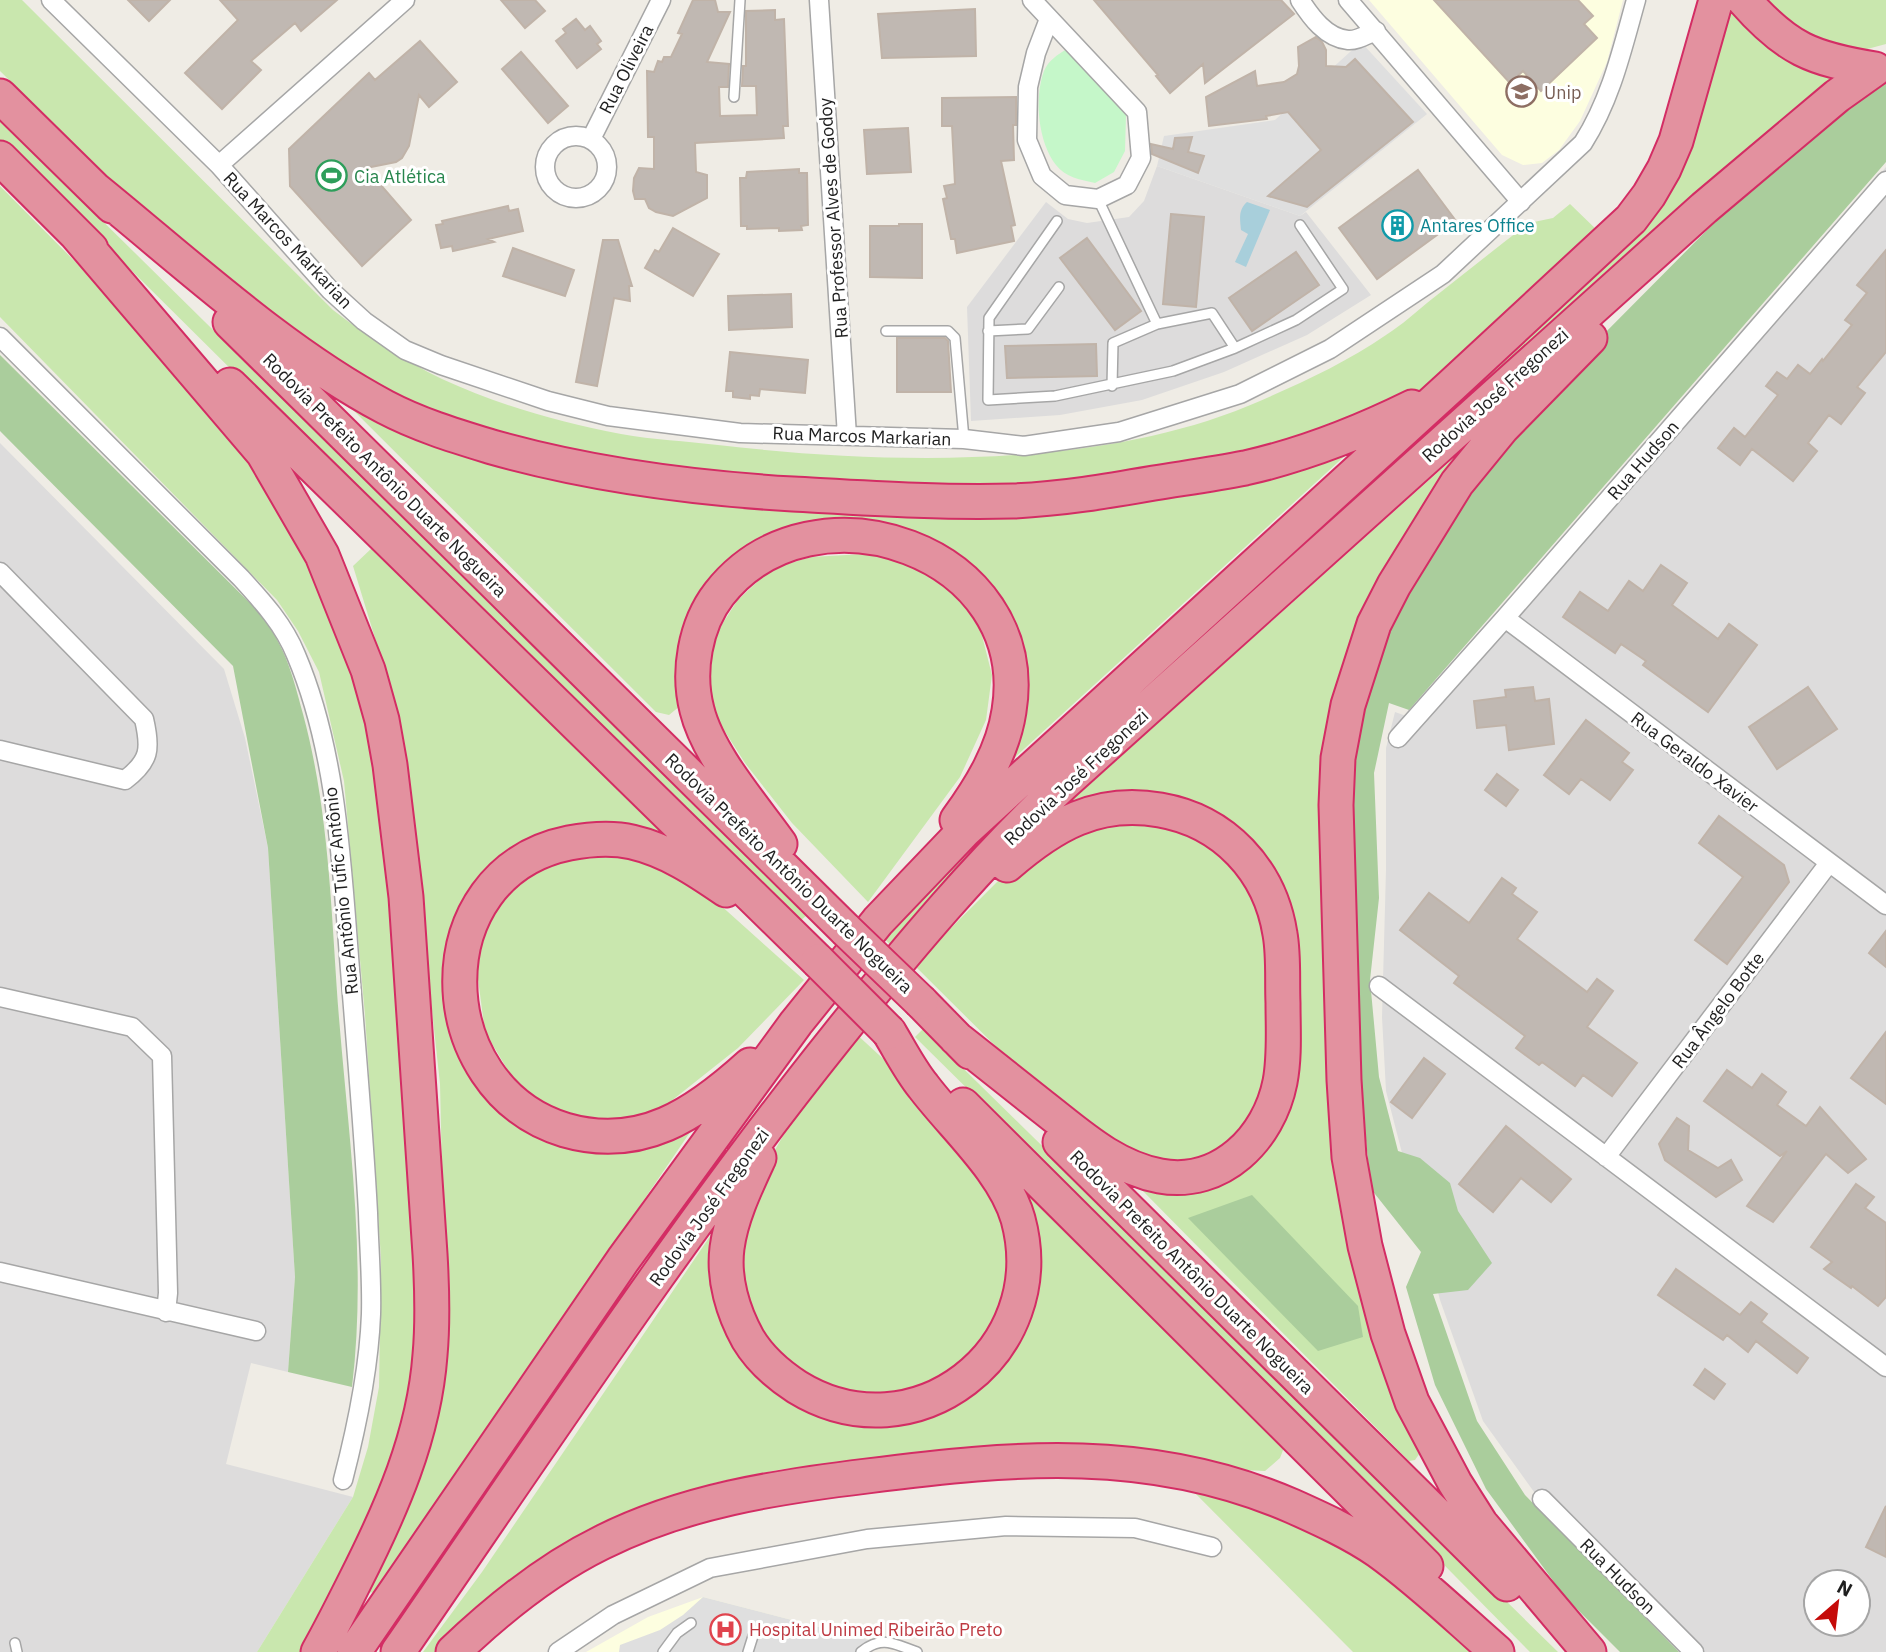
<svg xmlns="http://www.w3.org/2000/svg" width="1886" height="1652" font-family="'IBM Plex Sans',sans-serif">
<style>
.residential{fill:#dddcdc;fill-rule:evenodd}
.education{fill:#fdfee0}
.grass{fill:#c9e7ae}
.forest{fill:#aacd9c}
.park{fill:#c5f7c9}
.parking{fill:#dfdfdf}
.water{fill:#a8cfdb}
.building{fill:#c0b8b2;stroke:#c0b3a8;stroke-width:2}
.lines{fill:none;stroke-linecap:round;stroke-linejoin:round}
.lane-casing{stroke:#a6a6a6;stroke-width:12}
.street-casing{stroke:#a6a6a6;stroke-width:21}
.highway-casing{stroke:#d32d64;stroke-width:37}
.lane{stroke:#fff;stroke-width:9}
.street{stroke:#fff;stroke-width:18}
.highway{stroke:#e3919f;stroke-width:33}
.highway-bridge-casing{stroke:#d32d64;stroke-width:37;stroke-linecap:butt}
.highway-bridge{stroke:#e3919f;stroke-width:33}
.labels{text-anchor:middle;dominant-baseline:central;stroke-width:6;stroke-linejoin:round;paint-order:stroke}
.street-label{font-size:18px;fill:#1f1f1f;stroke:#fff}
.education-label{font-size:18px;fill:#785e54;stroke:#fff;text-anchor:start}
.leisure-label{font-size:18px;fill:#27864d;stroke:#fff;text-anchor:start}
.culture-label{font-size:18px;fill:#0d838f;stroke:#fff;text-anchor:start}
.health-label{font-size:18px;fill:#be3a42;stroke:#fff;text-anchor:start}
</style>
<rect width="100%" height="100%" fill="#efece5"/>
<path class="residential" d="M 1157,166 L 1300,216 L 1306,212 L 1371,295 L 1307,335 L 1224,372 L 1142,400 L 1060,415 L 971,421 L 967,307 L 1046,202 L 1068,219 L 1087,223 L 1129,217 L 1144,201 Z
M 1886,167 L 1886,1652 L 1684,1652 L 1555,1521 L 1483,1421 L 1440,1300 L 1386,1091 L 1382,1017 L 1386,870 L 1386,748 L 1395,712 L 1409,717 ZM 1816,1582 L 1858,1582 L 1858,1624 L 1816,1624 Z
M 0,443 L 224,669 L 245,738 L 268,848 L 295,1277 L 288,1372 L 251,1363 L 226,1464 L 353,1497 L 257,1652 L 0,1652 Z"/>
<path class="education" d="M 1369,0 L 1623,0 L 1607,62 L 1580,121 L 1559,150 L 1542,163 L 1523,165 L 1502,155 Z
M 703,1597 L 869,1640 L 866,1652 L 586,1652 L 648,1617 Z"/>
<path class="grass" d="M 0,0 L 22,0 L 333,310 C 367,336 403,360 442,379 C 498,405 561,423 621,434 C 653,440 686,441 718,445 C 882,464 1093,470 1248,406 C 1295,386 1344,364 1386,335 C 1402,325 1417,311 1432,299 C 1464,274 1496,248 1529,223 L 1553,218 L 1570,204 L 1600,233 L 1434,388 L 1259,452 L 1010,496 L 623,472 L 380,395 L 170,238 L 0,71 Z
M 1730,0 L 1838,74 L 892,946 L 880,935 L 1616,250 Z
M 1759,0 L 1886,0 L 1886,44 L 1856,52 L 1815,46 Z
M 0,120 L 807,915 L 799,922 L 257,395 L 0,140 Z
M 0,186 L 133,320 L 235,436 L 294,523 L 377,726 L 426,1287 L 400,1467 L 304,1652 L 257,1652 L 353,1497 L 368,1447 L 379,1387 L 380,1329 L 381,1259 L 365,1015 L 344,781 L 319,672 L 298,631 L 277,600 L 0,317 Z
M 332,389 L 517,461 L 1033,513 L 1117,506 L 1209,493 L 1348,453 L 1001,770 L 1021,723 L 1028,669 L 1006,609 L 895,532 L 706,584 L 680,633 L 678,684 L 680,706 L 669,715 L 656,712 Z
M 1514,404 L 1387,575 L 1335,1069 L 1422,1450 L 1415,1460 L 1409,1461 L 1138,1186 L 1255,1149 L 1289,953 L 1203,813 L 1052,818 Z
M 373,547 L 674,838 L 561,835 L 456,938 L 511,1116 L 695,1125 L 376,1592 L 366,1593 L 429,1444 L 443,1392 L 446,1343 L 440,1084 L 430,992 L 424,902 L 397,710 L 353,566 Z
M 864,554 L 912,562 L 941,581 L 978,620 L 992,675 L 986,720 L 960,777 L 868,902 L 792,823 L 745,763 L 717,719 L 709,681 L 714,637 L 737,601 L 771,569 L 811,557 Z
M 1137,818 L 1197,835 L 1239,874 L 1253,898 L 1263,933 L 1269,960 L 1271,1034 L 1262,1107 L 1220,1155 L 1175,1168 L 1080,1130 L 914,965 L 1008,871 L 1049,839 Z
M 591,852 L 646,859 L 708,894 L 804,980 L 738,1048 L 656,1113 L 604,1124 L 552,1109 L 515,1082 L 485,1032 L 476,964 L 493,911 L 531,873 Z
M 923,1029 L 1558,1652 L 1530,1652 L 1234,1352 L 915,1037 Z
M 853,1031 L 904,1078 L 1002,1200 L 1014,1261 L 986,1347 L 905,1401 L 812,1388 L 748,1324 L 736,1240 L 761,1174 L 790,1124 Z
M 1024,1194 L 1033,1194 L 1285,1445 L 1280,1458 L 1265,1471 L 1243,1470 L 1149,1450 L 1048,1442 L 966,1453 L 783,1469 L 714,1483 L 631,1512 L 444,1652 L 423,1652 L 482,1572 L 732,1204 L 733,1330 L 878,1423 L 1007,1357 Z
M 1181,1479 L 1344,1542 L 1482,1652 L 1353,1652 Z"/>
<path class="forest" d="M 1886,76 L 1886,162 L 1409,710 L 1389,703 L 1374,773 L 1379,898 L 1370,980 L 1379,1077 L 1398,1151 L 1420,1158 L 1450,1183 L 1458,1211 L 1492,1263 L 1468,1290 L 1433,1294 L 1477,1421 L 1525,1495 L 1679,1652 L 1620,1652 L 1565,1597 L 1486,1489 L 1435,1385 L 1406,1287 L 1421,1252 L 1371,1189 L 1358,1062 L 1347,919 L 1352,706 L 1440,526 L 1590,348 L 1715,222 Z
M 0,355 L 260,613 C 286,648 292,673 303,714 C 330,814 331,915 339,1018 C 349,1141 367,1263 352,1387 L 288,1372 L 295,1277 L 268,848 L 233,666 L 0,431 Z
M 1252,1195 L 1358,1306 L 1363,1337 L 1318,1351 L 1188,1218 Z"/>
<path class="park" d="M 1067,49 L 1082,59 L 1126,115 L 1125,151 L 1114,172 L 1095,183 C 1081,180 1065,177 1056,165 C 1038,142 1034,98 1044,71 C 1048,61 1058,54 1067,49 Z"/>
<path class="parking" d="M 1361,42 L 1427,114 L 1300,216 L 1157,166 L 1164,136 L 1275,120 Z
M 703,1597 L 869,1640 L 866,1652 L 619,1652 L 620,1645 L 660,1630 L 683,1615 Z"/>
<path class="water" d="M 1247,202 L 1270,210 L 1246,267 L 1235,262 L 1248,234 L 1241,230 C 1240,219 1238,210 1247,202 Z"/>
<path class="building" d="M 128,0 L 170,0 L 149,21 Z
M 220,0 L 337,0 L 301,31 L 295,23 L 251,61 L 261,70 L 222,109 L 185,73 L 238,20 Z
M 501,0 L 535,0 L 545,11 L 525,28 Z
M 693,0 L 715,0 L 718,12 L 730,12 L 707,62 L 729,64 L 728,87 L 719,87 L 720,116 L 757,115 L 756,86 L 742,86 L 743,66 L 746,66 L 746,11 L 775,10 L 775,20 L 784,19 L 788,126 L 783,126 L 784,138 L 695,143 L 696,172 L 707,175 L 707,198 L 673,216 L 656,212 L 649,208 L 645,199 L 635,199 L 633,191 L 634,178 L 639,168 L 654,169 L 654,137 L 648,137 L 647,71 L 654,72 L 658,61 L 662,62 L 664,57 L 671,57 L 682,34 L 678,33 Z
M 1094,0 L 1281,0 L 1294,14 L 1205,83 L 1203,64 L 1170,93 L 1156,76 L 1158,75 Z
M 1434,0 L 1578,0 L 1593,16 L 1584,24 L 1597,38 L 1541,91 L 1523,71 L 1510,83 Z
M 975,9 L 976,56 L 882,58 L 878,14 Z
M 576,19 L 585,30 L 590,26 L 601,41 L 597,44 L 601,49 L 577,68 L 556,41 L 566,33 L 563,29 Z
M 1316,37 L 1322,42 L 1326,50 L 1326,66 L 1346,67 L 1355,59 L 1413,122 L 1307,207 L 1268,196 L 1321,150 L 1288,112 L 1266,116 L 1267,119 L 1209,126 L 1206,97 L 1255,71 L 1257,86 L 1284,82 L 1297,74 L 1299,66 L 1298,47 Z
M 420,41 L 457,82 L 429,107 L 419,95 L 409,146 L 402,158 L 396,162 L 366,168 L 411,220 L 362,266 L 290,186 L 289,149 L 369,73 L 375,80 Z
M 521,52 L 568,106 L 548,123 L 502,69 Z
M 1016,97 L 1016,125 L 1013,125 L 1014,160 L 1001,161 L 1015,225 L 1011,226 L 1014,241 L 957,253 L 955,239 L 951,239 L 943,199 L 947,198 L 944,186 L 955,184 L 952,126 L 942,126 L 942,98 Z
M 908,128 L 911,172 L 867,174 L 864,130 Z
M 1192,137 L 1188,152 L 1204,156 L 1198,173 L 1152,154 L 1151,144 L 1173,149 L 1175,138 Z
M 799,169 L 799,173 L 807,173 L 808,225 L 801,226 L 802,230 L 779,231 L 779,228 L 747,229 L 747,226 L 741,226 L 740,178 L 746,178 L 747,172 Z
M 1418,170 L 1456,221 L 1377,279 L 1339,228 Z
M 508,206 L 509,211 L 518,209 L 523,231 L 488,239 L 494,242 L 453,251 L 452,246 L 441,248 L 436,225 L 443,224 L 442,221 Z
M 1171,214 L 1204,217 L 1196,307 L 1163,304 Z
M 899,224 L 922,224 L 922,278 L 870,277 L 870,226 L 899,226 Z
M 673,228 L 719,254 L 693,296 L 645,268 L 655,250 L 659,252 Z
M 1087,238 L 1141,311 L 1115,330 L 1060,258 Z
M 603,240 L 618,240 L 632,286 L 629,286 L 630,301 L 614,298 L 597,386 L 576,382 Z
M 513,248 L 574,270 L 565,296 L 503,276 Z
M 1886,250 L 1886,352 L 1857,387 L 1865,393 L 1841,424 L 1829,415 L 1808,443 L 1817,451 L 1793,481 L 1752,449 L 1740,465 L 1718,448 L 1734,428 L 1745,437 L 1778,395 L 1766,386 L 1777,372 L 1787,379 L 1798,365 L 1810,374 L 1822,359 L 1823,361 L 1852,325 L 1845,320 L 1867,293 L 1857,285 Z
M 1296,252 L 1319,285 L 1252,331 L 1229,298 Z
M 791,294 L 792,327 L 729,330 L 728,296 Z
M 897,338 L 945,338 L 948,341 L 951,392 L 897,392 Z
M 1096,344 L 1097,376 L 1007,378 L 1005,346 Z
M 730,352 L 808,360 L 805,393 L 760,389 L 759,396 L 750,395 L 750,399 L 733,397 L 733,391 L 726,391 Z
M 1661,565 L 1687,583 L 1672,605 L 1718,639 L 1729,624 L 1757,645 L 1708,712 L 1643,665 L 1646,661 L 1621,644 L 1615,653 L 1563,617 L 1580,592 L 1608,611 L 1629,581 L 1643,591 Z
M 1533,687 L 1535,701 L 1549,699 L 1554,744 L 1509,750 L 1506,725 L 1477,728 L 1474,701 L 1506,697 L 1505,690 Z
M 1808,687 L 1837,729 L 1777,769 L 1749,727 Z
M 1586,720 L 1629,753 L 1622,762 L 1633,770 L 1610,800 L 1581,779 L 1569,794 L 1544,775 Z
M 1497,774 L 1518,790 L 1506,806 L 1485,790 Z
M 1719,816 L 1784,865 L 1789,882 L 1727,964 L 1695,940 L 1743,877 L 1699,843 Z
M 1502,878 L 1516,888 L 1512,894 L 1537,912 L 1517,939 L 1587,992 L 1597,979 L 1613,991 L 1587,1027 L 1637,1063 L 1612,1096 L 1583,1075 L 1575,1086 L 1542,1062 L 1539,1065 L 1516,1048 L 1525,1036 L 1454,983 L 1459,976 L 1400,930 L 1429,893 L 1469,923 Z
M 1886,931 L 1886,967 L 1869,953 Z
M 1886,1032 L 1886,1104 L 1851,1078 Z
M 1424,1058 L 1445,1074 L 1412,1118 L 1391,1102 Z
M 1727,1070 L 1752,1088 L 1762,1074 L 1786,1092 L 1777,1105 L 1806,1126 L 1820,1107 L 1866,1159 L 1848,1173 L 1826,1154 L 1773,1222 L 1747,1206 L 1787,1151 L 1780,1156 L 1704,1101 Z
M 1677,1118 L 1689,1126 L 1688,1150 L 1718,1168 L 1731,1160 L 1742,1180 L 1716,1197 L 1665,1160 L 1659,1144 Z
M 1506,1126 L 1571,1179 L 1551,1202 L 1521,1178 L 1493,1212 L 1459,1184 Z
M 1856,1184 L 1874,1197 L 1865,1208 L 1886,1223 L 1886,1297 L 1878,1306 L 1852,1286 L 1851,1288 L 1824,1269 L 1832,1262 L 1811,1247 Z
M 1676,1269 L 1740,1315 L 1751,1302 L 1767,1314 L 1761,1322 L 1808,1358 L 1797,1373 L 1756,1341 L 1748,1352 L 1727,1335 L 1723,1340 L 1658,1295 Z
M 1705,1369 L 1725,1384 L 1714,1399 L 1694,1385 Z
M 1886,1506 L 1886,1557 L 1866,1547 Z"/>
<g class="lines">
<defs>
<path id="lane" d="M 734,97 L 740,0
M 1098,199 L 1157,324
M 1057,221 L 989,318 L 988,400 L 1055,396 L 1173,371 L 1235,348 L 1296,320 L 1343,289 L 1300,225
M 886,331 L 948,331 L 955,338 L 964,439
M 988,331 L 1028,329 L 1059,287
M 1112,386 L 1113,343 L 1157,324 L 1212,313 L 1235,348
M 15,1643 L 17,1652
M 663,1652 L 677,1633 L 691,1623
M 748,1652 L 753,1636
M 861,1652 C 882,1635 894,1644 917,1652"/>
<path id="street" d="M 51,0 L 219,165 L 330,290 L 364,321 L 405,350 L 441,365 L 548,401 L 608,416 L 740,433 L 964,439 L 1024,446 L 1119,432 L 1240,394 L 1330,349 L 1443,274 L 1583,143 C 1611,99 1622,50 1636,0
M 819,0 L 847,436
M 1032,0 L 1137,112 L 1141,158 L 1127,185 L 1098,199 L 1065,195 L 1042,176 L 1027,140 L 1028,87 L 1036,53 L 1049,19
M 1300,0 C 1311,17 1326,38 1348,40 C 1356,41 1368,34 1376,31
M 1348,0 L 1521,202
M545 167a31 31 0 1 1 62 0a31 31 0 1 1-62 0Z
M 591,139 L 661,0
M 219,165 L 405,0
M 0,337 L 241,578 C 263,602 284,625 296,655 C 339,756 342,874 351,982 C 357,1059 364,1136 368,1213 C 369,1247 372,1280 371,1314 C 369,1370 357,1426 343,1480
M 0,572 L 144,719 C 151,749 150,761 125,780 L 0,750
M 1505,618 L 1886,905
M 1398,738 L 1505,618 L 1886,181
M 1379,986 L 1886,1367
M 0,997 L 132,1027 L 162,1056 L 168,1293 L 166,1312
M 1606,1157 L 1829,863
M 0,1272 L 256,1331
M 1542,1499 L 1694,1652
M 558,1652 L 613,1615 L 710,1568 L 867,1539 L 1006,1526 L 1135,1528 L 1212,1547"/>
<path id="highway" d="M 1744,0 C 1787,49 1812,59 1875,69
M 0,96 L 112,206
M 0,158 L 91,249
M 96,190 C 186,263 283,353 385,407 C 419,425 456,436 492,447 C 591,475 691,488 793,494 C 866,498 940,503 1013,501 C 1061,499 1108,491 1154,483 C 1185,478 1215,474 1245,468 C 1303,455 1359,433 1412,407
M 76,234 L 263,453 L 322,555 L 368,670 L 382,720 L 390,765 L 406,897 L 430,1254 C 432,1288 433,1322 430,1355 C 424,1436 391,1510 355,1581 C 343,1605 331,1629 318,1652
M 230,322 L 846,930
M 230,385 L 818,961
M 780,844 C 753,806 708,755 697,710 C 687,672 695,625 719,594 C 813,474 1035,551 1009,711 C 1003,751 981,787 957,820
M 726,890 C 697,870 667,850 632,842 C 611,837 590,839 569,843 C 421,873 427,1088 565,1130 C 641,1152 696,1114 750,1065
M 921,1002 L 970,1052
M 956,1038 C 985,1061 1014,1084 1043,1107 C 1079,1135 1113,1167 1160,1176 C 1221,1187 1269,1138 1280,1082 C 1285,1056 1283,1029 1283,1003 C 1282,980 1284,956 1280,934 C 1270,870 1224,821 1160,810 C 1097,799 1053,825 1007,865
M 963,1105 L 1426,1566
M 1060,1142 L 1507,1584
M 759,1158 C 746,1186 731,1217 727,1248 C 723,1279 733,1312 748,1339 C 760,1359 777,1374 797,1387 C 914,1459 1054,1351 1018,1219 C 1004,1170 953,1126 923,1086 C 910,1070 900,1050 889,1032
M 354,1652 L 623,1260 L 796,1023 L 878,921 L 964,831 L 1451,386 L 1631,219 L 1649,195 L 1664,169 L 1676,141 L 1716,0
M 398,1652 C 541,1445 679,1234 836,1038 C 907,949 980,862 1063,784 L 1704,208 L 1837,96 L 1875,69
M 453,1652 C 497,1610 546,1570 601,1543 C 684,1501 776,1487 867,1476 C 1015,1457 1151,1445 1292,1506 C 1321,1519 1352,1533 1378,1551 C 1420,1581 1458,1618 1497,1652
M 1589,1652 L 1481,1524 L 1455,1483 L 1412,1402 L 1388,1334 L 1365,1246 L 1349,1157 L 1344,1080 L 1336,805 L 1338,758 L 1348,705 L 1374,624 L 1394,585 L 1457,483 L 1502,428 L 1590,338"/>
</defs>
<use href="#lane" class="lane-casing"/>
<use href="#street" class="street-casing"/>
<use href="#highway" class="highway-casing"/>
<use href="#lane" class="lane"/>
<use href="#street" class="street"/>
<use href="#highway" class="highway"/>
<defs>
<path id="highway-bridge" d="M 846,930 L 921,1002
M 818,961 L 889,1032"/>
</defs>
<use href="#highway-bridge" class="highway-bridge-casing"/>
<use href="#highway-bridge" class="highway-bridge"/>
</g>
<defs>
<symbol id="university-ring" viewBox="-11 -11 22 22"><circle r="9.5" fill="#fff" stroke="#8d6e63" stroke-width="1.5"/><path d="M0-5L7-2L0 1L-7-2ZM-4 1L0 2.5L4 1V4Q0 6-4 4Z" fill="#8d6e63"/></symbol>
<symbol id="stadium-ring" viewBox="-11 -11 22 22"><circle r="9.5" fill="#fff" stroke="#2e9e5b" stroke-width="1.5"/><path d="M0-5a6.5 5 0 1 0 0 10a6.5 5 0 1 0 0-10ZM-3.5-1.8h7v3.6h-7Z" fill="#2e9e5b"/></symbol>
<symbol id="building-ring" viewBox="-11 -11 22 22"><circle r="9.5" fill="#fff" stroke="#0f9aa8" stroke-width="1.5"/><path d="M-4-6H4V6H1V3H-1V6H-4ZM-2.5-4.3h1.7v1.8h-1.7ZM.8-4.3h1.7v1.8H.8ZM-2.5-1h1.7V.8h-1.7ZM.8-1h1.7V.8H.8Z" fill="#0f9aa8"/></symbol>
<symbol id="hospital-ring" viewBox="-11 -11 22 22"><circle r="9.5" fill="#fff" stroke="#e0444e" stroke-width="1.5"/><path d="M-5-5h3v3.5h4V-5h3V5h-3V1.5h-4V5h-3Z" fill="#e0444e"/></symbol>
</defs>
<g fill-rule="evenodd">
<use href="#university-ring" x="1504" y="74" width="35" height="35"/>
<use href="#stadium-ring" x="314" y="158" width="35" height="35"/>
<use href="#building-ring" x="1380" y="208" width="35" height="35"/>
<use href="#hospital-ring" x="708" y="1612" width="35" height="35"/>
</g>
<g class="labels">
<g class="street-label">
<text transform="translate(626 69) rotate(-63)">Rua Oliveira</text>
<text transform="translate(833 218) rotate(-94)">Rua Professor Alves de Godoy</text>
<text transform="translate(288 240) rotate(47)">Rua Marcos Markarian</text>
<text transform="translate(1495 395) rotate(-42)">Rodovia José Fregonezi</text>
<text transform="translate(862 436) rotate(2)">Rua Marcos Markarian</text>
<text transform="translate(1643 460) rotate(-49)">Rua Hudson</text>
<text transform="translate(385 475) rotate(45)">Rodovia Prefeito Antônio Duarte Nogueira</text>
<text transform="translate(1695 762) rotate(37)">Rua Geraldo Xavier</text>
<text transform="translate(1076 777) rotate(-43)">Rodovia José Fregonezi</text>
<text transform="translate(789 873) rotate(44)">Rodovia Prefeito Antônio Duarte Nogueira</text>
<text transform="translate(341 891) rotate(-96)">Rua Antônio Tufic Antônio</text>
<text transform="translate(1718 1010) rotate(-53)">Rua Ângelo Botte</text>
<text transform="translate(709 1207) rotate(-54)">Rodovia José Fregonezi</text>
<text transform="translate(1192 1272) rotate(45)">Rodovia Prefeito Antônio Duarte Nogueira</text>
<text transform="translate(1618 1576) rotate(45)">Rua Hudson</text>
</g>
<g class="education-label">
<text x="1544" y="92">Unip</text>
</g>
<g class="leisure-label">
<text x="354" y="176">Cia Atlética</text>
</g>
<g class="culture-label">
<text x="1420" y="225">Antares Office</text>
</g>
<g class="health-label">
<text x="749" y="1629">Hospital Unimed Ribeirão Preto</text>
</g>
</g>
<g transform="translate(1837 1603) rotate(28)"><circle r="33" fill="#ffffff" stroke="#a5a5a5" stroke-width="2"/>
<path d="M0-5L12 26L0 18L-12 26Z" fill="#c50b09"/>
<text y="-10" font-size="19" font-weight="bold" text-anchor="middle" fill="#1f1f1f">N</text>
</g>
</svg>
